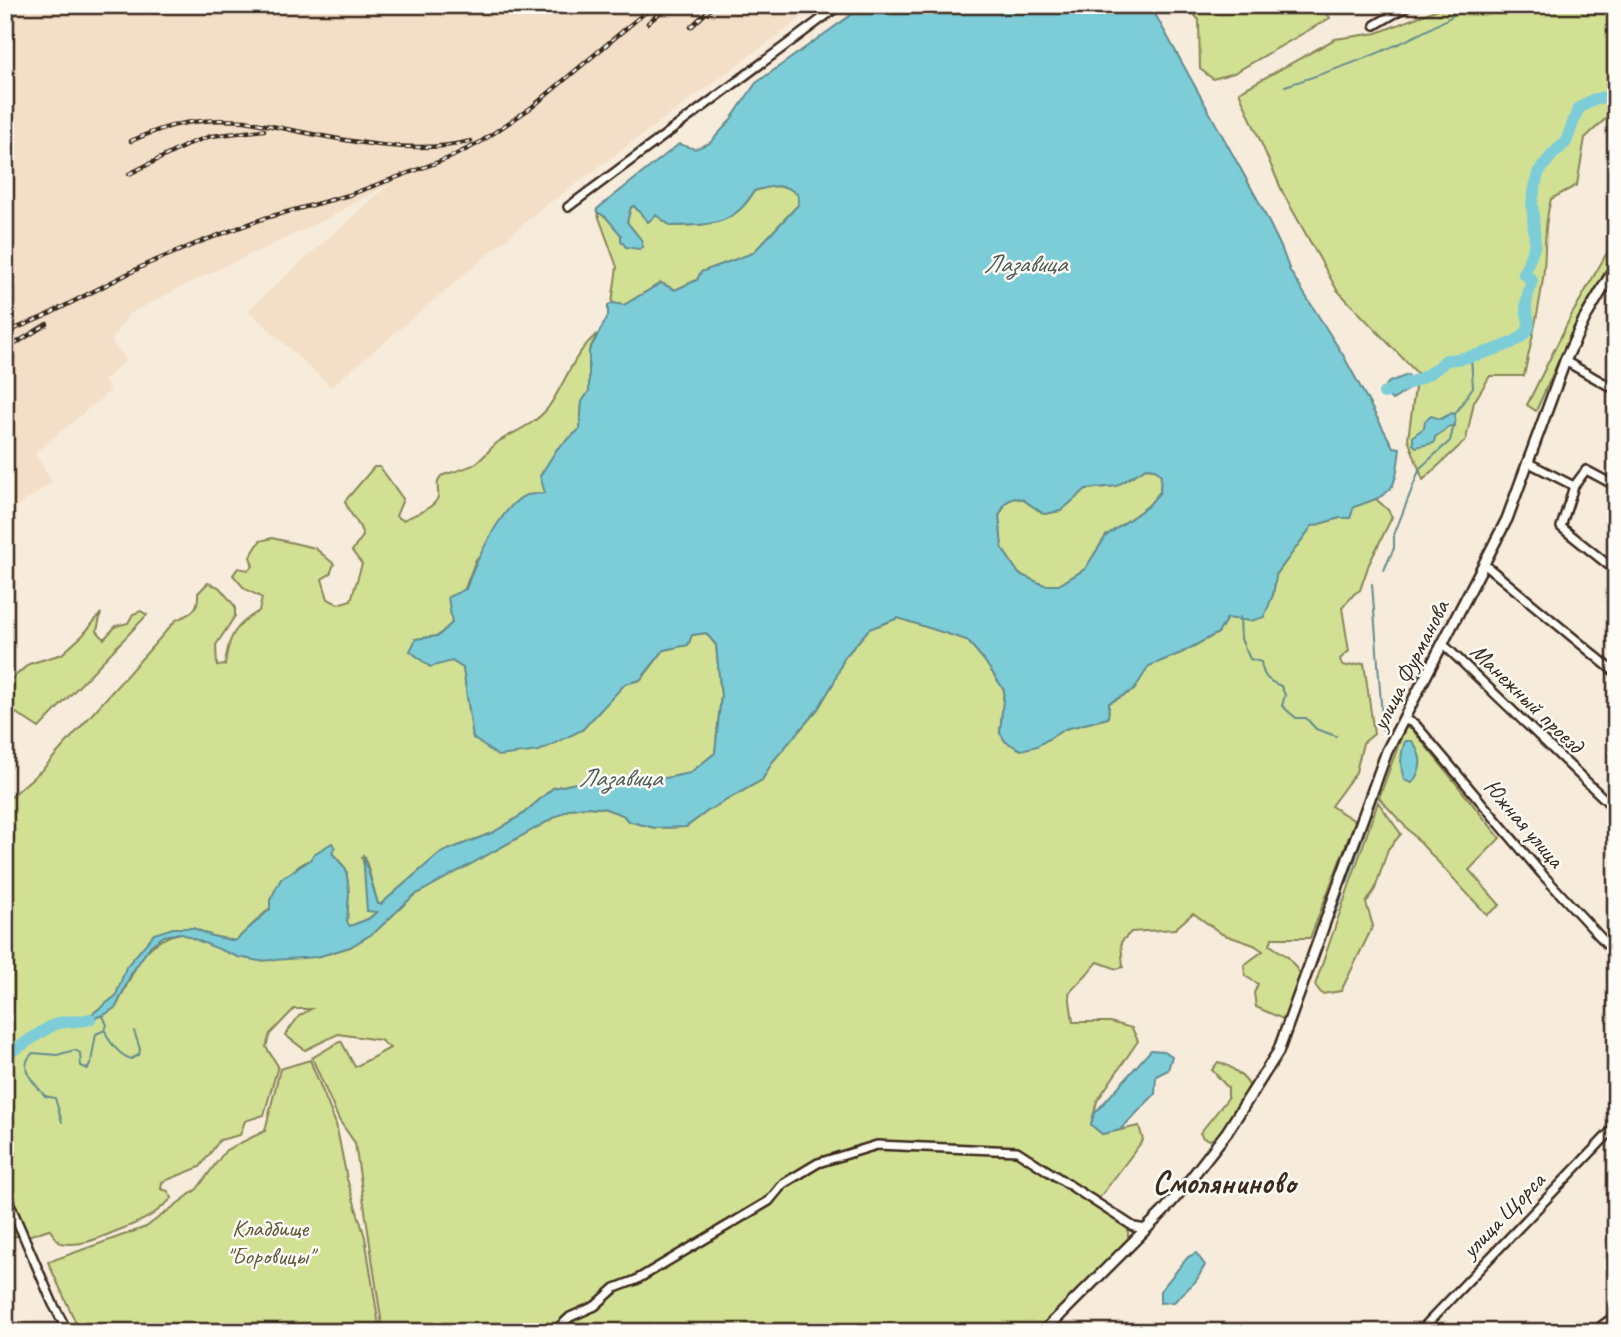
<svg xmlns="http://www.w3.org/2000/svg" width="1621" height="1337" font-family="Caveat,sans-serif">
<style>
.built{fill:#f3dfc7}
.green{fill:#d2e093;stroke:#868558;stroke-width:2}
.water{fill:#7dcdd9;stroke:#638c8e;stroke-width:2;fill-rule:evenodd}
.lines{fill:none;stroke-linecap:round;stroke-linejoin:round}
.stream{stroke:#638c8e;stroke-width:2}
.river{stroke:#7dcdd9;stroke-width:12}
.minor-casing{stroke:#3b2a1e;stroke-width:12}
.major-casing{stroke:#3b2a1e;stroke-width:14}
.minor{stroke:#fdfcf7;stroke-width:7}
.major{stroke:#fdfcf7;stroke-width:9}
.rail-casing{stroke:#3b2a1e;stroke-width:4.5}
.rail{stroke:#fdfcf7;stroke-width:2;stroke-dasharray:5;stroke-linecap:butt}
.labels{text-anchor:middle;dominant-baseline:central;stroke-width:5;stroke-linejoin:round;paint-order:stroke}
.street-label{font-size:24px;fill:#3b2a1e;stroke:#fdfcf7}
.park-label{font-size:24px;fill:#61583b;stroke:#fdfcf7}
.water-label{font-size:26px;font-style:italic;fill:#4f5b56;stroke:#fdfcf7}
.district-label{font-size:32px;font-weight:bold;fill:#3b2a1e;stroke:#fdfcf7}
</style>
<rect width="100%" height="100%" fill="#f7ebdb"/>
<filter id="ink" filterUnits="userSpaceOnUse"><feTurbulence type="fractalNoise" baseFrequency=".0143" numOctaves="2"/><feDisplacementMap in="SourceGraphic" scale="14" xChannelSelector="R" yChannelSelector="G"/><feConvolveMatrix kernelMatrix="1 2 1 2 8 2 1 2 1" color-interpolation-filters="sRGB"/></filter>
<g filter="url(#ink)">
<path class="built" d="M 9,5 L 819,5 L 544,207 L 331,387 L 248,310 L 389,184 L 324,220 L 189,283 L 129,314 L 111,341 L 126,360 L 104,380 L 110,391 L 35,453 L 52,482 L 5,515 L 5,7 Z"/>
<path class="green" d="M 1186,5 L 1322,5 L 1330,18 L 1234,73 L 1213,79 L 1200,69 L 1199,20 Z
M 1448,5 L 1616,5 L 1616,109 L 1585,138 L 1577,185 L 1551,199 C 1544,224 1546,243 1544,269 C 1541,305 1531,341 1524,376 L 1490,376 L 1474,402 L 1466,440 L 1423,480 L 1408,439 L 1417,373 L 1337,290 L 1283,193 L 1239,92 L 1335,39 L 1377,33 Z
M 771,186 L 790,187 L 798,195 L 798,205 L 753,253 L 701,272 L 697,280 L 675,290 L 661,283 L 624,305 L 612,303 L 617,267 L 597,212 L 606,217 L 622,235 L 622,241 L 642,241 L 627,222 L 631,207 L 635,206 L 638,211 L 656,215 L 671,226 C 706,225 736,225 754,191 Z
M 1616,237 L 1616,253 L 1576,322 L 1536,411 L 1527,405 L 1571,316 Z
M 597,334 L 589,351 L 589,391 L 582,402 L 580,429 L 557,449 L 546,493 L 476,559 L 452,623 L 438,636 L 416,639 L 463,668 L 473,738 L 582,730 L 625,683 L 641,680 L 664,650 L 688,645 L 692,635 L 706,633 L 716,645 L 721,696 L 715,753 L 690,773 L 656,780 L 591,780 L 553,788 L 523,814 L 494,832 L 440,853 L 381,904 L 378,904 L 365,857 L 362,858 L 377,912 L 368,919 L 349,927 L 347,923 L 349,891 L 346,869 L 332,853 C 321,856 308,859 299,866 C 289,873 270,897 270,908 L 235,941 L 212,936 L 193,928 L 154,934 L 119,986 L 116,996 L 92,1014 L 77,1018 L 77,1023 L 116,1007 C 134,974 139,942 180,933 L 317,957 L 350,947 L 375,932 L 413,896 L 570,809 L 586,807 L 603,808 L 623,815 L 628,821 L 655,828 L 686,827 L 709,810 L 762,780 L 773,761 L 818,709 L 834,682 L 844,658 L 869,629 L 898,618 L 967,640 L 984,660 L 1004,690 L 1000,733 L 1006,742 L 1036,746 L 1065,729 L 1108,718 L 1109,703 L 1134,690 L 1148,666 L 1181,653 L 1218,633 L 1227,618 L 1251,621 L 1273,595 L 1276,575 L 1312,526 L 1340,518 L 1350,518 L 1353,507 L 1376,499 L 1388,510 L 1392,517 L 1369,564 L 1360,590 L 1354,594 L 1342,608 L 1349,651 L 1340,659 L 1342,665 L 1348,666 L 1364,663 L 1374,734 L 1363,743 L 1356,772 L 1331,806 L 1355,821 L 1310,938 L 1272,938 L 1270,945 L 1288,957 L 1301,975 L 1285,1020 L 1256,1007 L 1254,993 L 1258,984 L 1245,976 L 1244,965 L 1263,951 L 1254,945 L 1222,934 L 1193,913 L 1175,929 L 1131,932 L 1121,942 L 1123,967 L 1117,969 L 1098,962 L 1069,993 L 1073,1022 L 1110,1022 L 1132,1028 L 1138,1041 L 1097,1101 L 1091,1125 L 1102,1134 L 1139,1126 L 1143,1140 L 1097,1201 L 1128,1226 L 1128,1239 L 1117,1258 L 1036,1332 L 383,1332 L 355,1143 L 339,1120 L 312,1058 L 341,1041 L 355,1067 L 390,1048 L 380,1040 L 338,1034 L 305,1050 L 285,1035 L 299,1016 L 311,1009 L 294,1009 L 270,1034 L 266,1047 L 278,1066 L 264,1115 L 245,1121 L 240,1135 L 220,1140 L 200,1167 L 162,1182 L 161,1189 L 168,1191 L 172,1198 C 152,1217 145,1220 119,1230 C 98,1238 83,1247 60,1243 L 49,1229 L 31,1235 L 5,1237 L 5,1024 L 8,1020 L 5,1015 L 5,802 L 44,768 L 176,620 C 190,614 199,611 198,593 L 208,583 L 219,587 L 235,606 L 235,616 L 216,645 L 217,666 L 225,665 C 228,637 235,625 259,611 L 262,598 L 244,588 L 233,575 L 238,568 L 248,570 L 253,566 L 250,557 L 260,541 L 272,538 L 315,548 L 334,564 L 330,574 L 322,579 L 328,599 L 338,604 L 351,600 L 362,564 L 352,551 L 363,536 C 359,519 350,518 345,501 L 374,467 L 380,467 L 403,499 L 396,516 L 403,520 C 413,515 434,509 438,497 C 439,490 435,483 441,476 C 442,475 468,468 475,464 C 484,458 490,448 498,442 C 515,431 534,425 547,409 C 565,385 573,353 597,334 Z
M 1146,468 L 1155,469 L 1161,475 L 1160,492 L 1148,506 L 1106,536 L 1085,569 L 1059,585 L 1044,585 L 1019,574 L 1002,548 L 999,516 L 1006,502 L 1014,498 L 1022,499 L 1044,514 L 1060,511 L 1086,489 L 1116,486 Z
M 141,611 L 147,615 L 39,728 L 10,709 L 6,684 L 29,664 L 62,654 L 83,635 L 101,613 L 97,631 L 104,639 L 116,626 L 128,623 L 133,614 Z
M 1405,727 L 1412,729 L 1500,838 L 1469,870 L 1500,905 L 1487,915 L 1379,798 Z
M 1378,802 L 1401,834 L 1388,849 L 1375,889 L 1366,903 L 1373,926 L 1341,991 L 1322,994 L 1315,985 Z
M 310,1060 L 336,1124 L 347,1179 L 365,1237 L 380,1332 L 80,1332 L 48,1262 L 146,1227 L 197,1189 L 226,1150 L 265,1131 L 280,1069 Z
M 1218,1062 C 1229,1064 1247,1078 1251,1089 L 1222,1133 L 1210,1140 L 1203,1138 L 1200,1133 L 1228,1098 L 1228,1088 L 1212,1070 Z"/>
<path class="water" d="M 865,5 L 1150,5 L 1259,202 L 1281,247 L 1290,271 L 1343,355 L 1393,447 L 1400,448 C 1395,491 1395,493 1354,507 L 1350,518 L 1340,518 L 1312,526 L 1276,575 L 1273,595 L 1264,617 L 1251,621 L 1227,618 L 1218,633 L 1181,653 L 1149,666 L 1134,690 L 1109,703 L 1108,718 L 1065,729 L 1037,746 L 1021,750 L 1006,742 L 1000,733 L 1004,690 L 984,660 L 967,640 L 898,618 L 869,629 L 844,658 L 834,682 L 818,709 L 773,761 L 762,780 L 709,810 L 686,827 L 655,828 L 628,821 L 623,815 L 603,808 L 586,807 L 570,809 L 413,896 L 375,932 L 350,947 L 317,957 L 259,961 L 238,957 L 180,933 L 164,936 L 151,945 L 131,974 L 116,1007 L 104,1015 L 76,1023 L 77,1018 L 92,1014 L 116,996 L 126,967 L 154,934 L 173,928 L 193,928 L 212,936 L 235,941 L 270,909 L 270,900 L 281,879 L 310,860 L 314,854 L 332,843 L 335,847 L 332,853 L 346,869 L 349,891 L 347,922 L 350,926 L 368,919 L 377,912 L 367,911 L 363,854 L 378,904 L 381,904 L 440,853 L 494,832 L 523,814 L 553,788 L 591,780 L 656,780 L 690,773 L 715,753 L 721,696 L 716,645 L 706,633 L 692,635 L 688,645 L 664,650 L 640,680 L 625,684 L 582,730 L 539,751 L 498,756 L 473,738 L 463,668 L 452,661 L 430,667 L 410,651 L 416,639 L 438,636 L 452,623 L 448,597 L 466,589 C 474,565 501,507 524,496 C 529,494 539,494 545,493 L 540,476 L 557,449 L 580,429 L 582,402 L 589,391 L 589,351 L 608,316 L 608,305 L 612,303 L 624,305 L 661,283 L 675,290 L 697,280 L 701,272 L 753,253 L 798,205 L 798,195 C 785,182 770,186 754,191 C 734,227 707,225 671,226 L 656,215 L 648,222 L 634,206 L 631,207 L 627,222 L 642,241 L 642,247 L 639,249 L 626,247 L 621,241 L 621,235 L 606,217 L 597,212 L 597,209 L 679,144 L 695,149 L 710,143 L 729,122 L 756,83 ZM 1146,468 L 1155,469 L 1161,475 L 1160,492 L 1148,506 L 1106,536 L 1085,569 L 1059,585 L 1044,585 L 1019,574 L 1002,548 L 999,516 L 1006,502 L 1014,498 L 1022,499 L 1044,514 L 1061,511 L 1086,489 L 1116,486 Z
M 1408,375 L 1415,384 C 1407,389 1402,395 1392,400 L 1382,390 L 1389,382 Z
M 1452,413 L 1455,414 L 1455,427 L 1450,426 L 1435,437 L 1434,443 L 1416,447 L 1413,444 L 1413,436 L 1424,428 L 1425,421 L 1431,416 L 1441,419 Z
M 1405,741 L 1412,741 C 1422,755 1424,768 1412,783 L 1404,780 C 1400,765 1400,756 1405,741 Z
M 1151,1050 L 1163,1051 L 1172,1056 L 1168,1070 L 1156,1076 L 1155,1094 L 1120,1130 L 1102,1134 L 1091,1125 L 1094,1114 Z
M 1196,1253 L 1205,1265 L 1196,1281 L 1174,1302 L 1160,1303 L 1160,1291 L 1188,1257 Z"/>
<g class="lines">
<path class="stream" d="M 1285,86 C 1351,65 1412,43 1470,5
M 1455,414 L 1473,387 L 1471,357
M 1384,570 L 1394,548 L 1394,535 L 1420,468 L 1450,441 L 1454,425
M 1372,584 L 1383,730
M 1240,617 L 1241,639 L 1250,659 L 1261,662 C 1263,676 1267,681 1281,686 L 1285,695 L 1282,706 L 1296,718 L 1306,718 L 1316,729 L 1336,736
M 1347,883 L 1395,745
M 1334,918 L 1343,894
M 105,1030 C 108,1041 119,1055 131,1059 L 139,1055 L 140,1049 L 134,1031
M 62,1122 L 55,1098 L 45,1096 C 35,1083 16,1068 33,1053 L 57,1055 L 75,1050 L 80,1053 L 81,1066 L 88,1069 L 91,1062 L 96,1034 L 105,1030 L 107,1025 L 103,1016"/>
<path class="river" d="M 1384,393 C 1404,385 1431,377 1446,360 C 1463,360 1521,346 1528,329 C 1531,321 1526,315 1526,307 C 1526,299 1530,288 1532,280 L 1524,274 L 1535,244 L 1532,202 L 1538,173 L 1552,155 L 1566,142 L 1578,109 L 1592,100 L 1616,94
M 5,1054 C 24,1047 37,1032 56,1024 C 63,1021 79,1022 90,1019"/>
<defs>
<path id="minor" d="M 1375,25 L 1409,5
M 1616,180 L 1613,185 L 1616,187
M 568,207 L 840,5
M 1604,284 L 1616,290
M 1565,361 L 1616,390
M 1527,462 L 1574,486
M 1616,486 L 1586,470 L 1574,486 L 1561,527 L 1616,571
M 1484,564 L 1616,673
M 1442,643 L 1616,810
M 1403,719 L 1415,724 L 1542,874 L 1616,954
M 5,1193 L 53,1304 L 68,1332
M 554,1332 L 570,1317 L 595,1306 L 615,1288 L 636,1280 L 769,1201 L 783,1184 L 818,1163 L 877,1145 L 1017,1151 L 1134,1227 L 1146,1229
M 1419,1332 L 1616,1126
M 1593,1332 L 1616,1315"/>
<path id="major" d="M 1043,1332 L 1163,1212 L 1185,1186 L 1227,1132 L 1278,1052 L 1387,751 L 1507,519 L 1565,361 L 1584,320 L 1616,266"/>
</defs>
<use href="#minor" class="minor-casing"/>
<use href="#major" class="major-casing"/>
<use href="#minor" class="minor"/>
<use href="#major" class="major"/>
<defs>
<path id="rail" d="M 648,23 L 669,5
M 691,27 L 714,5
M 131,141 C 173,122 199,118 245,121 C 315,133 402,159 471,141
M 129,174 L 191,143 L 211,136 L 264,130
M 5,333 L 43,317 L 147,264 L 200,242 L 265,218 L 349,195 L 449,158 L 479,143 L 532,107 L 654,5
M 5,350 L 47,324"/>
</defs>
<use href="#rail" class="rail-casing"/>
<use href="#rail" class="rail"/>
</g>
</g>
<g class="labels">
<g class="street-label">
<text transform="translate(1410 665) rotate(-63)">улица Фурманова</text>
<text transform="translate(1527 698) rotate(44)">Манежный проезд</text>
<text transform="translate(1524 823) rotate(49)">Южная улица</text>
<text transform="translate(1503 1215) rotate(-46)">улица Щорса</text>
</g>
<g class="park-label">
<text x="270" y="1228">Кладбище<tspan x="270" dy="28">"Боровицы"</tspan></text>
</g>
<g class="water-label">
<text x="1025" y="263">Лазавица</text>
<text x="620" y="777">Лазавица</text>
</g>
<g class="district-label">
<text x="1224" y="1182">Смоляниново</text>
</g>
</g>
<rect width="1621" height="1337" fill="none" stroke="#fdfcf7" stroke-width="28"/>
<rect x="14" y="14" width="1593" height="1309" fill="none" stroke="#3b2a1e" stroke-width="2.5" filter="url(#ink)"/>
</svg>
